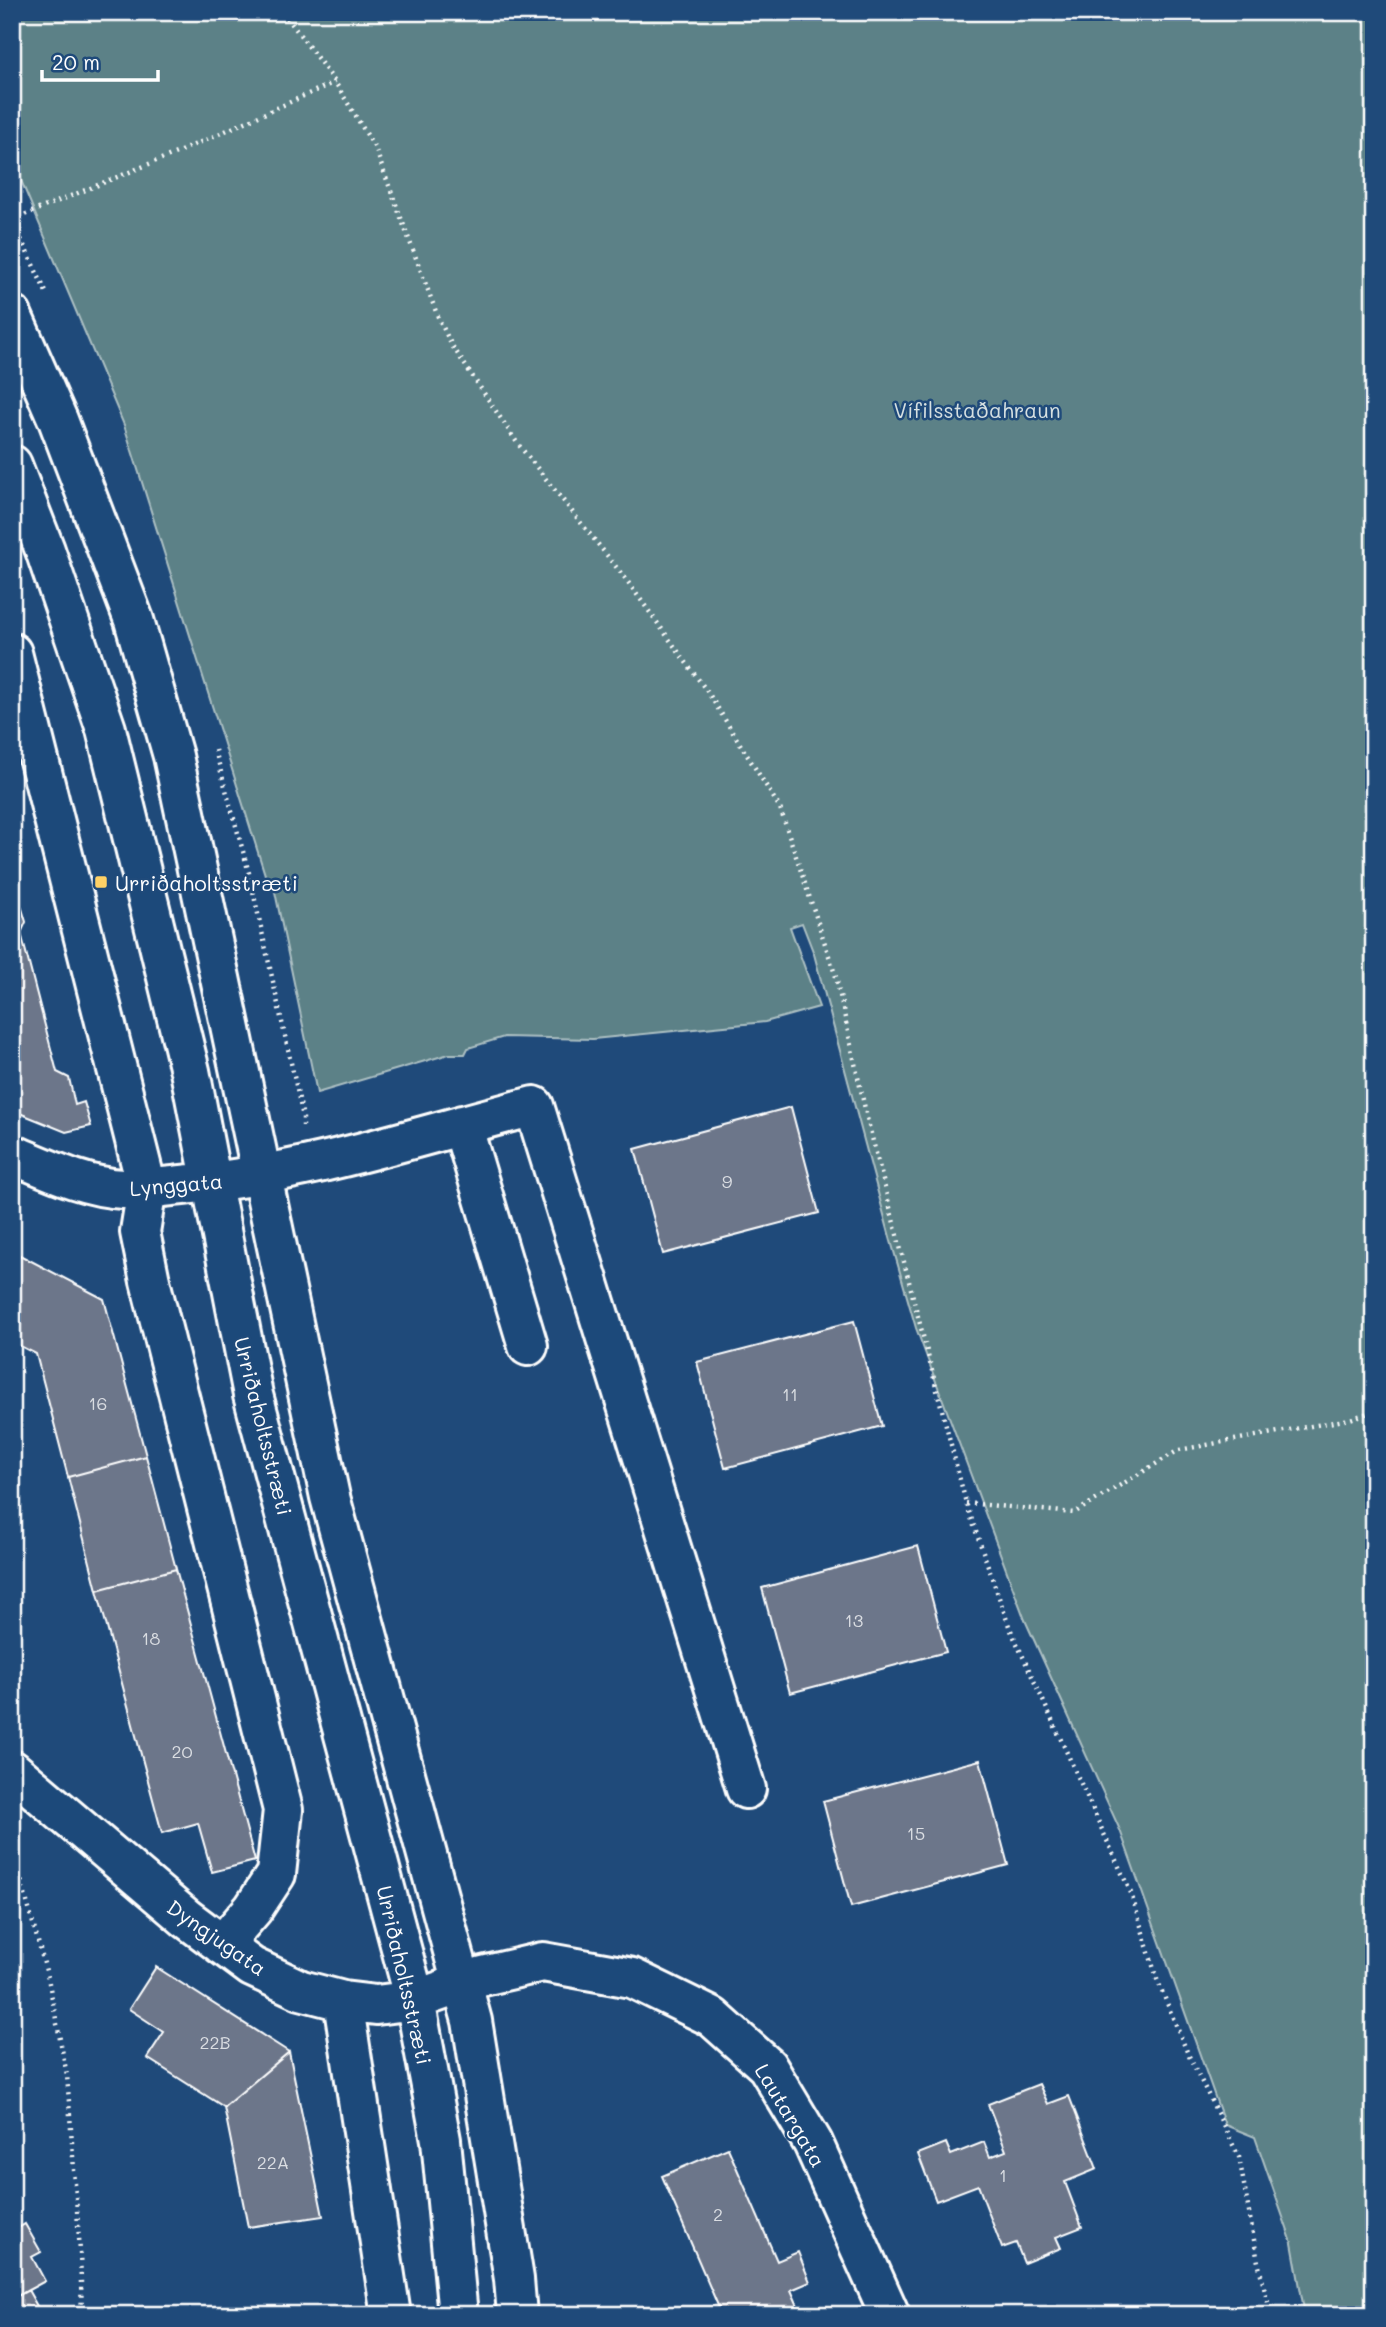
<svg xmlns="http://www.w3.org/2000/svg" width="1386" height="2327" font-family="Mali,sans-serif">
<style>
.green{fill:#5b8187;stroke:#adc0c3;stroke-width:2}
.building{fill:#6c768a;stroke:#fff;stroke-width:2}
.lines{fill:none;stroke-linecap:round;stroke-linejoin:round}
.minor-casing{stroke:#fff;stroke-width:44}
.path{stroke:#fff;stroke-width:4.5;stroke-dasharray:2 5;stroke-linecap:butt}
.minor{stroke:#1f4a7a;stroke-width:38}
.poi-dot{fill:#ffd166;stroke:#1f4a7a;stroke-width:2.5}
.labels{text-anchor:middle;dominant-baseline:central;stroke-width:5;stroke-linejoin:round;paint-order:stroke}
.number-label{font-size:18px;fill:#dadde2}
.park-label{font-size:21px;fill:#d6e0e1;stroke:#1f4a7a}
.poi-label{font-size:21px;fill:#fff;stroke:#1f4a7a;text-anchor:start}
.street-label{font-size:21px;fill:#fff;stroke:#1f4a7a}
</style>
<rect width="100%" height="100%" fill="#1f4a7a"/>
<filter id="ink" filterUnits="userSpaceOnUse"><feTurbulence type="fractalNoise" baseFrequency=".0143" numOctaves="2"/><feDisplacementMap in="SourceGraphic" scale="14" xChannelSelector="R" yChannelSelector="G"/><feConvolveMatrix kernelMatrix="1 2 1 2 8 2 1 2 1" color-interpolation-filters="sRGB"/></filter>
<g filter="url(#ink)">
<path class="green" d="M 12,12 L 1374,12 L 1374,2315 L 1305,2315 L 1292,2243 L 1255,2137 L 1225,2125 L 1120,1830 L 1025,1620 L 916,1328 L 891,1241 L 814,954 L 802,923 L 790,927 L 819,1007 L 765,1022 L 593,1039 L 504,1037 L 468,1048 L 465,1054 L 449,1054 L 317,1093 L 273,882 L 267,881 L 124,425 L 12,159 Z"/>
<path class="building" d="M 12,875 L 26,922 L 21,933 L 57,1072 L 69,1078 L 75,1105 L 84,1102 L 91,1126 L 66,1132 L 12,1110 Z
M 791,1107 L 819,1213 L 663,1254 L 635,1149 Z
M 12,1251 L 104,1299 L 146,1456 L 68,1477 L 36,1354 L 12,1342 Z
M 854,1321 L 882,1426 L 725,1468 L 697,1362 Z
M 146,1456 L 176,1569 L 97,1590 L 68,1477 Z
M 918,1546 L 946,1652 L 790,1693 L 762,1588 Z
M 176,1569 L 255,1861 L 212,1872 L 198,1823 L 162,1833 L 97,1590 Z
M 980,1760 L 1008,1865 L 851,1907 L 823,1801 Z
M 156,1967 L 289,2052 L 224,2107 L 147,2058 L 164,2032 L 129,2009 Z
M 289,2052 L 323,2216 L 248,2227 L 224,2107 Z
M 1039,2084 L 1048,2104 L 1069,2096 L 1097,2169 L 1065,2182 L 1082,2227 L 1056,2237 L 1061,2248 L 1024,2263 L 1016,2243 L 1002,2248 L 978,2185 L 936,2201 L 918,2154 L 946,2143 L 951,2155 L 984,2142 L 990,2157 L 1006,2151 L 988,2104 Z
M 728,2148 L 777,2261 L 798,2252 L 810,2282 L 791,2290 L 802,2315 L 722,2315 L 662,2176 Z
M 25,2224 L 41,2252 L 32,2257 L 45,2281 L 12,2299 L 12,2232 Z
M 28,2290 L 42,2315 L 12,2315 L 12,2299 Z"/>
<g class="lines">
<defs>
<path id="minor" d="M 12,315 L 58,420 L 134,620 L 173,756 L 330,1497 L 472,2021 L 514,2279 L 517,2315
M 12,465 L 45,550 L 106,729 L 190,1071 L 253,1395 L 415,2000 L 441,2140 L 458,2315
M 12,653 L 147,1188 L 140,1232 L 150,1281 L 283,1810 L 276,1874 L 253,1909 L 222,1945
M 462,1125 L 528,1346
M 12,1154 C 48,1169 84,1187 123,1189 C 146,1190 170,1186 192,1184 C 309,1173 421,1135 534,1106 L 746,1789
M 12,1770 L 186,1918 L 252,1967 L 301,1990 L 343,2001 L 376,2005 L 415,2000 L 483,1976 L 543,1962 L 632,1978 L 712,2017 L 767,2066 L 813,2143 L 890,2315
M 343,2001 L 391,2315"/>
</defs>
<use href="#minor" class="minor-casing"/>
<path class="path" d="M 283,12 L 335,82 L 375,148 L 438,317 L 451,344 L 518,444 L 625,578 L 709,694 L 780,808 L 836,977 L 867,1118 L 966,1503 L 1009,1626 L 1131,1893 L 1157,1979 L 1188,2054 L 1239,2157 L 1258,2262 L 1271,2315
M 12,220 L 46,292
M 12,220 L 176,153 L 335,82
M 215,750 L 249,873 L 303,1117 L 303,1126
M 966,1503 L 1074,1513 L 1179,1450 L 1350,1419 L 1374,1411
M 12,1847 L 48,1978 L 67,2075 L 80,2251 L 82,2315"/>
<use href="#minor" class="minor"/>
</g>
</g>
<rect class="poi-dot" x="94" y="875" width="14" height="14" rx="3.5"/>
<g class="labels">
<g class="number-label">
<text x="727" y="1181">9</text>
<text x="790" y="1394">11</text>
<text x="98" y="1403">16</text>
<text x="854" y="1620">13</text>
<text x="151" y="1638">18</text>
<text x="182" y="1751">20</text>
<text x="916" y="1833">15</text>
<text x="215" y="2042">22B</text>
<text x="273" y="2162">22A</text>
<text x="1003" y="2175">1</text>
<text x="718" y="2214">2</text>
</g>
<g class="park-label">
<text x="977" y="409">Vífilsstaðahraun</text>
</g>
<g class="poi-label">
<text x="115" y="882">Urriðaholtsstræti</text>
</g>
<g class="street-label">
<text transform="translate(176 1184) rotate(-5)">Lynggata</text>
<text transform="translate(264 1426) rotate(76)">Urriðaholtsstræti</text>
<text transform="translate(217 1937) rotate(35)">Dyngjugata</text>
<text transform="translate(405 1975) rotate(77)">Urriðaholtsstræti</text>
<text transform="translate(791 2115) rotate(59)">Lautargata</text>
</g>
</g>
<rect width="1386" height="2327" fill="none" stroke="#1f4a7a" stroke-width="42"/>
<rect x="21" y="21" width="1344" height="2285" fill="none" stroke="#fff" stroke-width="2.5" filter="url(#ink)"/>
<path d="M42 70v10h116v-10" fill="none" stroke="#ffffff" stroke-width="3.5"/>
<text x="52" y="70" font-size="21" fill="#ffffff" stroke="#1f4a7a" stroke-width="5" paint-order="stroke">20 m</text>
</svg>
